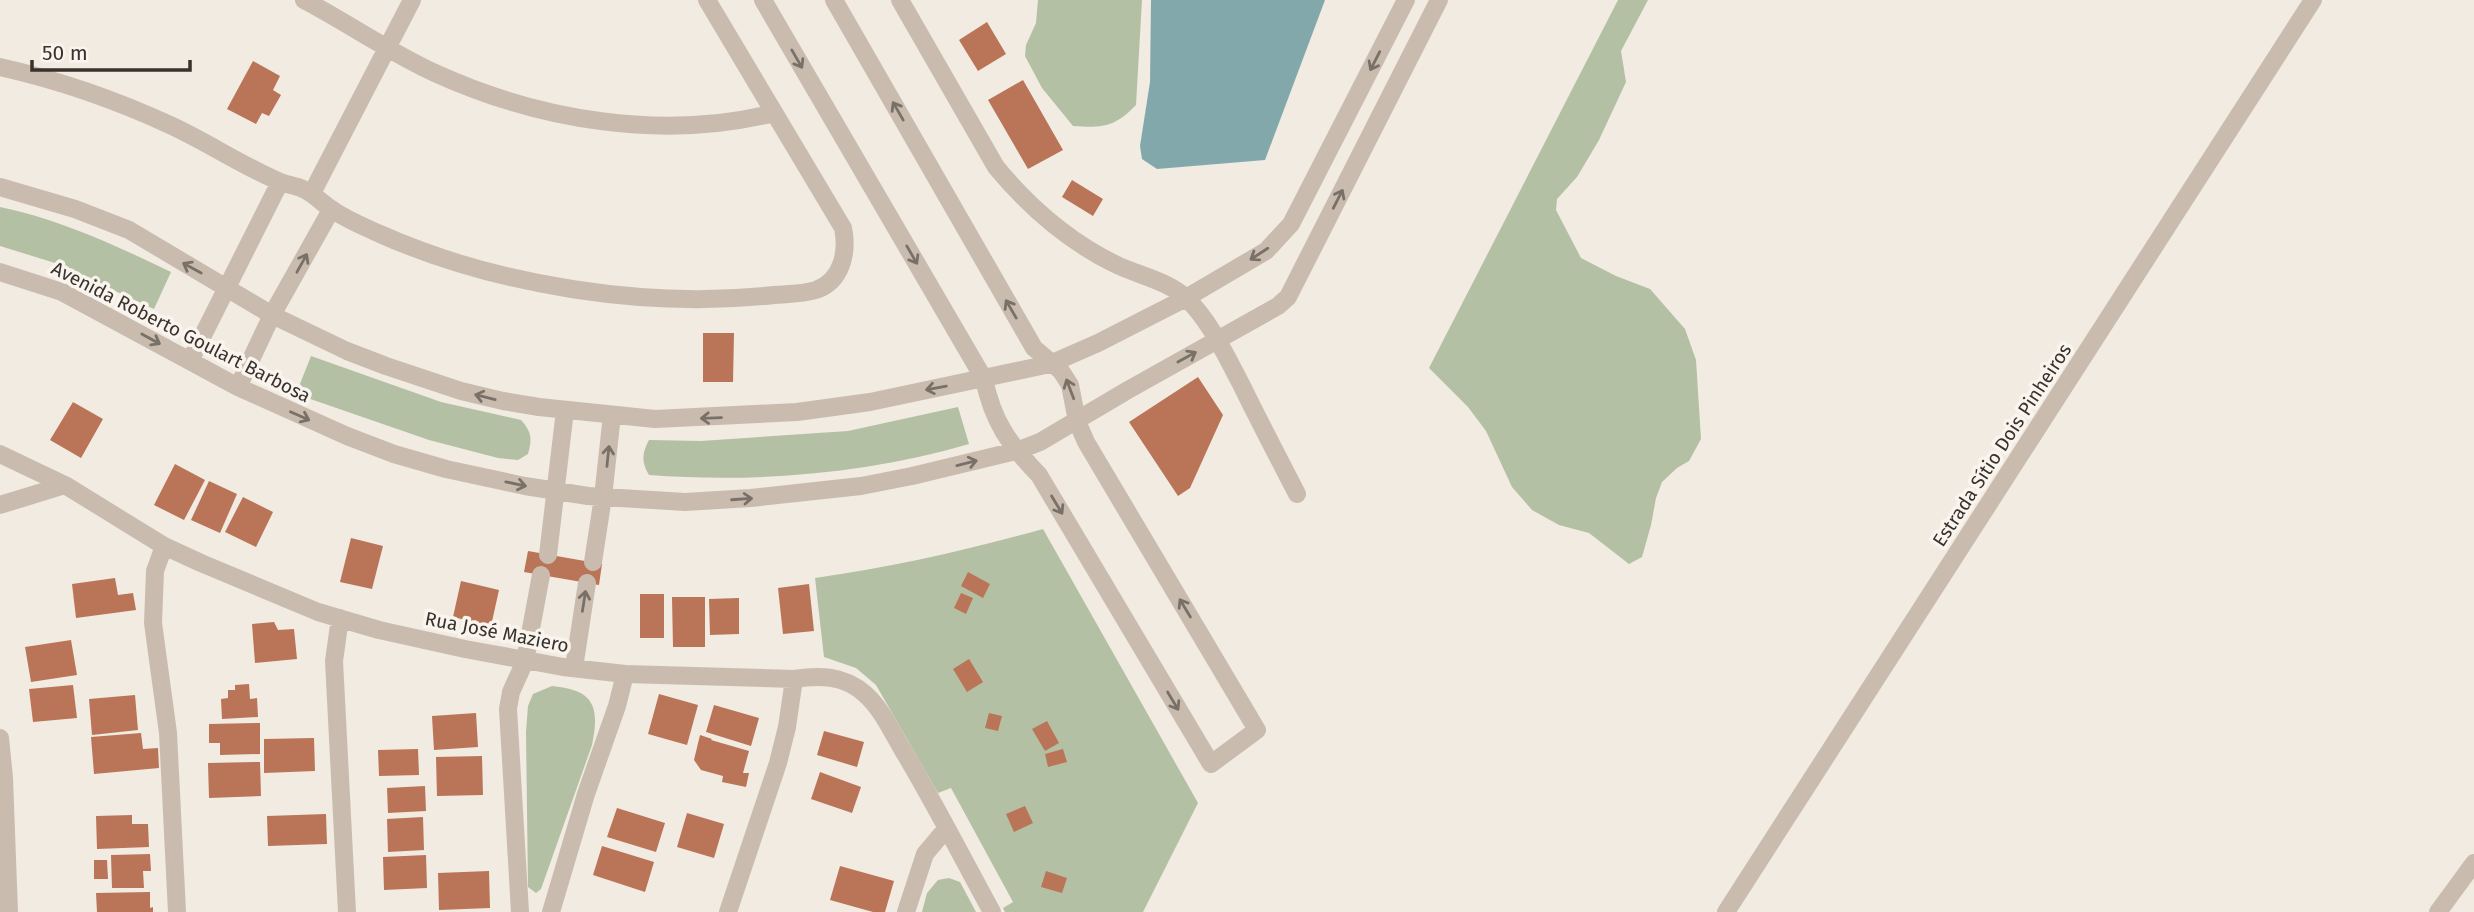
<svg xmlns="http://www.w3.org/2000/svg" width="2474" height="912" font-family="'Fira Sans',sans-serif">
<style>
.green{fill:#b4c0a3}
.water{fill:#83a8ac}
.building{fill:#ba7457}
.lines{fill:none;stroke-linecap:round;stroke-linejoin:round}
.minor{stroke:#c9bcaf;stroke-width:18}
.oneway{stroke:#797067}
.labels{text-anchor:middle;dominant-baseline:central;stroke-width:7;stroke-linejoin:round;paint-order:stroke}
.street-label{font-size:19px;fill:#38312c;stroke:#f9f5ee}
</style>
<rect width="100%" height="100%" fill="#f1ebe2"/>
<path class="green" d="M 1038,0 L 1142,0 L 1136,105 C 1115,127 1103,128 1073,126 L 1042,88 L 1025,56 L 1026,45 L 1036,23 Z
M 1618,0 L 1648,0 L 1621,51 L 1626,82 L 1599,140 L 1577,177 L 1557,199 L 1556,210 L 1581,258 L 1616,276 L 1650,289 L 1685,329 L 1696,360 L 1701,439 L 1689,461 L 1677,468 L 1662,482 L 1656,498 L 1651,525 L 1642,557 L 1629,564 L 1589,533 L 1559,525 L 1532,510 L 1512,487 L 1486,431 L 1468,407 L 1429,368 Z
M 0,207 C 59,219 117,246 171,272 L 154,309 L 55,263 L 0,246 Z
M 311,356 L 441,402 L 521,420 C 532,432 532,439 528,454 L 518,460 L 498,458 L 429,440 L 296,394 Z
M 958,407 L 969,444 C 866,474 755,483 649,475 C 641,462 642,453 649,440 L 701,441 L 848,431 Z
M 1043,529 L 1198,803 L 1143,912 L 1005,912 L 1003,908 L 1013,902 L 951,788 L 938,793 L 876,685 L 856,668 L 824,657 L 815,578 C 893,567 967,550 1043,529 Z
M 552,686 C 594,690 600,706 592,745 L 541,889 L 536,893 L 528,887 L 526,732 L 528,706 L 533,694 Z
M 949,878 L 960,882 L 976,912 L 922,912 L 927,893 L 938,880 Z"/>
<path class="water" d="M 1151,0 L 1325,0 L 1265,160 L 1157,169 L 1142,159 L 1140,146 L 1150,82 Z"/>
<path class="building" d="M 987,22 L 1006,54 L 978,71 L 959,40 Z
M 253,61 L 280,76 L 273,90 L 281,95 L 269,116 L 262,113 L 256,124 L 227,109 Z
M 1023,80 L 1063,150 L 1028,169 L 988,100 Z
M 1072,180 L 1103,199 L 1093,216 L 1062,197 Z
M 703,333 L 734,333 L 733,382 L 703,382 Z
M 1198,377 L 1223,415 L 1190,488 L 1178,496 L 1129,422 Z
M 73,402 L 103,419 L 81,458 L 50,440 Z
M 175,464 L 205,480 L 184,520 L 154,505 Z
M 209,481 L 237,494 L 220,533 L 191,520 Z
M 243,497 L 273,512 L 256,547 L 225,532 Z
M 351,538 L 383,546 L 372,589 L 340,582 Z
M 528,551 L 602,564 L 599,585 L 524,572 Z
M 968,572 L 990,584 L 983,598 L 961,586 Z
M 115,578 L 118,595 L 133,593 L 136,610 L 76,618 L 72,584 Z
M 461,581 L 499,590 L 491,626 L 453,617 Z
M 809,584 L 814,631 L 783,634 L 778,588 Z
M 961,593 L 973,598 L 966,614 L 954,608 Z
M 640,594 L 664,594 L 664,638 L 640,638 Z
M 672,597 L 705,597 L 705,647 L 673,647 Z
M 739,598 L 739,634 L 710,635 L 709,599 Z
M 274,622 L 278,630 L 294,629 L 297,659 L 255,663 L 252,624 Z
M 71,640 L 77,675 L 31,682 L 25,647 Z
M 969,659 L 983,682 L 967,692 L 953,669 Z
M 249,684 L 250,699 L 257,698 L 258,717 L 222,719 L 221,699 L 228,698 L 228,690 L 235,690 L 235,685 Z
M 73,685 L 77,718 L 33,722 L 29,689 Z
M 659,694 L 698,705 L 687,745 L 648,734 Z
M 135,695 L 138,730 L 92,735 L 89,699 Z
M 714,705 L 759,718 L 751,746 L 706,732 Z
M 476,713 L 478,747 L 434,750 L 432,716 Z
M 989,713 L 1002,716 L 998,731 L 985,728 Z
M 1047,721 L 1059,743 L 1045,751 L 1032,729 Z
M 260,723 L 260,754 L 220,755 L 220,743 L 209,743 L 209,724 Z
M 824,731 L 864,742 L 857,767 L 817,755 Z
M 141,733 L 143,749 L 158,748 L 159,768 L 94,774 L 91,737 Z
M 700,735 L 712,739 L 711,740 L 749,751 L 743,773 L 749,773 L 746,787 L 722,782 L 723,776 L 701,770 L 694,760 Z
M 314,738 L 315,771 L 264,773 L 264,739 Z
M 418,749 L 419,775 L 379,776 L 378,750 Z
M 1063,749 L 1067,762 L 1048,767 L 1045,754 Z
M 482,756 L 483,795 L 437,796 L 436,757 Z
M 260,762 L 261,796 L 209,798 L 208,763 Z
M 820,772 L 861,787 L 852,813 L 811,799 Z
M 425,786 L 426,811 L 388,813 L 387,788 Z
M 1025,806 L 1033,823 L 1014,832 L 1006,814 Z
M 617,808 L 665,823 L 656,852 L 607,837 Z
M 687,813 L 724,824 L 714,858 L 677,847 Z
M 326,814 L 327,844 L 268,846 L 267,816 Z
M 132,815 L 132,824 L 148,824 L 149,847 L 97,849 L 96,816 Z
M 423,817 L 424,850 L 388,852 L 387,819 Z
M 602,846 L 654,862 L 645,892 L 593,875 Z
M 150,854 L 151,871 L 143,871 L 144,888 L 112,888 L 111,855 Z
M 426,855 L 427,888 L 384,890 L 383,857 Z
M 94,860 L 107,860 L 108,879 L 94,879 Z
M 840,866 L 894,881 L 885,912 L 873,912 L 830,900 Z
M 489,871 L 490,908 L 439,910 L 438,873 Z
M 1046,871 L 1067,878 L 1062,893 L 1041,887 Z
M 150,892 L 150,908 L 153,907 L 153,912 L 97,912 L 96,893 Z"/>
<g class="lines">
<path class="minor" d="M 304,0 C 348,23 389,52 435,73 C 538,120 662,141 774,113
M 763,0 L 984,379 C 993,422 1009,444 1039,475 L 1211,764 L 1257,730 L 1086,442 L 1077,421 L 1070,385 L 1061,371 L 1034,348 L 834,0
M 900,0 L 996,167 C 1029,207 1068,241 1115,264 C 1137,275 1169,281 1187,299 C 1210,321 1226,356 1241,384 C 1259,421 1278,457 1297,494
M 0,67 C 58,80 116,100 170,125 C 207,142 241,165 278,181 C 286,185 295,185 303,189 C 315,194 322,204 333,210 C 347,220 365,227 380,234 C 497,286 647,309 774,295 C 787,294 803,294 816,290 C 842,281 848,252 843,228 L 707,0
M 0,187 L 75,209 L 129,230 L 272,315 L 347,351 L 386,366 L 461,391 L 503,401 L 539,407 L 655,419 L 797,412 L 870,402 L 1050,364 L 1098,343 L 1186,298 L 1266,251 L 1291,224 L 1406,0
M 312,193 L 412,0
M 0,272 L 62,292 L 238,387 L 347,436 L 394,454 L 446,469 L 525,486 L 588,496 L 685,502 L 751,498 L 861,486 L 912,476 L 1016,451 L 1040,442 L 1128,390 L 1278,306 L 1288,297 L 1439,0
M 190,361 L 280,182
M 238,387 L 272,315 L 331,210
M 0,454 L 65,485 L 164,546 L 201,563 L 318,612 L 379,630 L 465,649 L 563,667 L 625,674 L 794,679 C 819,675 844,675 865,694 C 882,709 892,732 904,752 C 935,804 963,859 992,912
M 0,505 L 65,485
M 164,546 L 155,571 L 153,623 L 168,733 L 177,912
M 548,555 L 565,410
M 593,562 L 603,497 L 612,415
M 340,618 L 334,661 L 347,912
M 574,668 L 587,583
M 0,738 L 4,778 L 9,912
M 520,912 L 508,709 L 511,692 L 525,661 L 541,575
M 551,912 L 586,794 L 617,706 L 625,674
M 728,912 L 778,763 L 787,727 L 794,679
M 906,912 L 925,854 L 946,829
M 1726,912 L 2313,0
M 2438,912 L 2474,863"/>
</g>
<defs><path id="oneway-shaft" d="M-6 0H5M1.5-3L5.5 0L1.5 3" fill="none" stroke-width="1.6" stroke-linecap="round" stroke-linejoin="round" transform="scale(1.75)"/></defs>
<g class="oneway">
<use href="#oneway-shaft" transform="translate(797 59) rotate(60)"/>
<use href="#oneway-shaft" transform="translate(1375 61) rotate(117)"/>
<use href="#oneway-shaft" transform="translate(898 111) rotate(-120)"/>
<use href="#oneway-shaft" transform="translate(1338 199) rotate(-63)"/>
<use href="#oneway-shaft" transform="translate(1259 254) rotate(147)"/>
<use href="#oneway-shaft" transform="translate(912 255) rotate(60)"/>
<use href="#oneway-shaft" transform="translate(302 263) rotate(-61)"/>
<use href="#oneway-shaft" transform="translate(192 268) rotate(-151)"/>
<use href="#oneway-shaft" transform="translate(1011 309) rotate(-120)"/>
<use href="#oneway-shaft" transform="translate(151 339) rotate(29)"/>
<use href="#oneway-shaft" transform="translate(1187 357) rotate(-29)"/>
<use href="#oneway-shaft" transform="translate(936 388) rotate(170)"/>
<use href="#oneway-shaft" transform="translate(1070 389) rotate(-111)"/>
<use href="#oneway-shaft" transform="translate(485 397) rotate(-166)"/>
<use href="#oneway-shaft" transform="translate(300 416) rotate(24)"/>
<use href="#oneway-shaft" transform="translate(711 418) rotate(178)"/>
<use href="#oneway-shaft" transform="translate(608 456) rotate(-84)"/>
<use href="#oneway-shaft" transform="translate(967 463) rotate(-14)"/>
<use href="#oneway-shaft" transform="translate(516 484) rotate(12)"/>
<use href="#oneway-shaft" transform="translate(742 499) rotate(-4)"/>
<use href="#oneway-shaft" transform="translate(1057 505) rotate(59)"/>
<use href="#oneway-shaft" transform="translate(584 601) rotate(-81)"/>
<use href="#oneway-shaft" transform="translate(1185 608) rotate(-121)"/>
<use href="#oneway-shaft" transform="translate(1173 701) rotate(59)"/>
</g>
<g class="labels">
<g class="street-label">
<text transform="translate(181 332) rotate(27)">Avenida Roberto Goulart Barbosa</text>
<text transform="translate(2002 445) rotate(-57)">Estrada Sítio Dois Pinheiros</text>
<text transform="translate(497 632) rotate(11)">Rua José Maziero</text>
</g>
</g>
<path d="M32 60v10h158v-10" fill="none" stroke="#38312c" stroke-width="3.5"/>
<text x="42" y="60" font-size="21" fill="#38312c" stroke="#f9f5ee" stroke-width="5" paint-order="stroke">50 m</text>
</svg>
